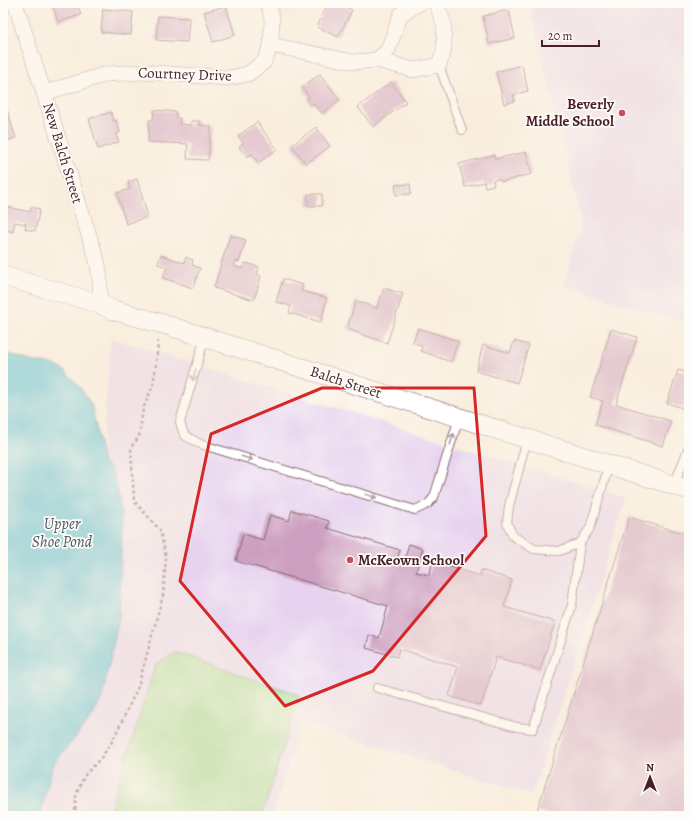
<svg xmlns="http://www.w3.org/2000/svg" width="692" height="819" font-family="Alegreya,serif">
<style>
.built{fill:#e7d2ef}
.green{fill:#a0d98c;stroke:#757c5c}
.water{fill:#57bfd4;stroke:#506f80}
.building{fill:#cc9ec0}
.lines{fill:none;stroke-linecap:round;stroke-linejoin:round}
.service-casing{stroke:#87676a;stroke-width:10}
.minor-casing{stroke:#87676a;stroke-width:16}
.tertiary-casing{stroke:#87676a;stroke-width:20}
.path{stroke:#87676a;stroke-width:2.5;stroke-dasharray:3 3;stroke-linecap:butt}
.service{stroke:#fff;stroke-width:8}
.minor{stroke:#fff;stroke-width:15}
.tertiary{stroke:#fff;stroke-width:19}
.oneway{stroke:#ae9aa0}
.marked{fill:none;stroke:#d62828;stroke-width:3;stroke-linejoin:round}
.poi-dot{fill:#d1495b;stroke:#fdfcf7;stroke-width:1.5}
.labels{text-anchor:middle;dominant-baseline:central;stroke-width:3.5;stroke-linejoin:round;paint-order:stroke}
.street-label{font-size:15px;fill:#4a1f2b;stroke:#fdfcf7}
.poi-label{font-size:15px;font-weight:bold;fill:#4a1f2b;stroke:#fdfcf7;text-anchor:end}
.water-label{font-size:16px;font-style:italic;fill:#4f5766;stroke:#fdfcf7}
</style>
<rect width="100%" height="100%" fill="#fdfcf7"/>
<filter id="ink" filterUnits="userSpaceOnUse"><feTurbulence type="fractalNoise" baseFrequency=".025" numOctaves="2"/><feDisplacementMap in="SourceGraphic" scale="8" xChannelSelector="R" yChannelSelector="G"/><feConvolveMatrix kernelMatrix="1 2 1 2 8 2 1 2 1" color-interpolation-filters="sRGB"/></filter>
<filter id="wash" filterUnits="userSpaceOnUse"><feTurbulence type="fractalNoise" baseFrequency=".012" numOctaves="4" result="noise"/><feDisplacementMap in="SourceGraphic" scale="16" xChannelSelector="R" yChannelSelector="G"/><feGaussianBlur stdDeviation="0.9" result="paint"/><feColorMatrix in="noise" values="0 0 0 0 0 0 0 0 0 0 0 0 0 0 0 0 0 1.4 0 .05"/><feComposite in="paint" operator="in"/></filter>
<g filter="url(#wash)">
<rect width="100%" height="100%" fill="#f9eede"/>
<path class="built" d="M 529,3 L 689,3 L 689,324 L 564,285 L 582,224 Z
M 111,338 L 626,498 L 532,795 L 301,722 L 273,816 L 17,816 L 88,623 Z"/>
<path class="green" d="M 175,652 L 299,695 L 262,816 L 108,816 L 156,664 Z"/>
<path class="water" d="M 3,352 L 31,361 L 54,365 L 64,370 L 80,387 L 92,406 L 103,463 L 111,470 L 118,492 L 122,526 L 119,618 L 102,697 L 92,717 L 55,762 L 51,772 L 40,816 L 3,816 Z"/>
<g id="blocks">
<path class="building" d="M 52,3 L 77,3 L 81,15 L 58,22 Z
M 328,3 L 338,3 L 352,10 L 338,37 L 317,27 Z
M 226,6 L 235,35 L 213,42 L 204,12 Z
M 103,9 L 133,12 L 131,35 L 101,32 Z
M 509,10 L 515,38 L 489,44 L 483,16 Z
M 158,16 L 189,18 L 187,42 L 156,40 Z
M 522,65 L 528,91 L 513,95 L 515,101 L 504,104 L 496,72 Z
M 320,74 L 340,100 L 322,113 L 313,103 L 311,105 L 307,99 L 309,97 L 302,87 Z
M 391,82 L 406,102 L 373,127 L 358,107 Z
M 6,107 L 16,138 L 6,141 L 8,149 L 3,150 L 3,108 Z
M 154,110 L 176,112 L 176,118 L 180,118 L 179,124 L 191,125 L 191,121 L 200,121 L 200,125 L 211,126 L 208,160 L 187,159 L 188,144 L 148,142 L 149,120 L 153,120 Z
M 111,112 L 113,121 L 116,120 L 120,133 L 116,134 L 119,142 L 98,149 L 89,119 Z
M 257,122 L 277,149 L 258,163 L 252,154 L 247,157 L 239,147 L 243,143 L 238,136 Z
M 316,127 L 330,146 L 306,164 L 292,145 Z
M 526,152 L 532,174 L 501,182 L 500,179 L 493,180 L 494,185 L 485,187 L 484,182 L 465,187 L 459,164 L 494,155 L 495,159 Z
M 137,179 L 148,217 L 126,224 L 117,193 L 130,189 L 128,182 Z
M 410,184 L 411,194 L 396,195 L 395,185 Z
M 308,194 L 322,194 L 322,206 L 308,206 Z
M 3,206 L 30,212 L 31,207 L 40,209 L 35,231 L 25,229 L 26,224 L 15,222 L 13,232 L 3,229 Z
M 230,235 L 246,240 L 239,262 L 236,261 L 234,266 L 243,269 L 245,263 L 259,267 L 257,274 L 261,276 L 254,300 L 214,288 Z
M 161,255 L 184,263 L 186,257 L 193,260 L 192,265 L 200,268 L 193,288 L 163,278 L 167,267 L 158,264 Z
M 283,279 L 303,285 L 301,291 L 327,298 L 321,322 L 289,313 L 291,306 L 276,302 Z
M 384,288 L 403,294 L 387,343 L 347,329 L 356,301 L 377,308 Z
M 418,328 L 458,341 L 451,362 L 421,351 L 422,346 L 413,342 Z
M 611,329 L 637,337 L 616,404 L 671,421 L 663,446 L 595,425 L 603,401 L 590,397 Z
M 514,341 L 529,345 L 517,383 L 476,371 L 483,345 L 510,353 Z
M 678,370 L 689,373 L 689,410 L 667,403 Z
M 292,510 L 329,521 L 327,528 L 400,550 L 397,560 L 404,562 L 409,544 L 423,549 L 416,572 L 429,575 L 433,562 L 480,576 L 481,570 L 512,580 L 504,607 L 555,622 L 540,670 L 496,657 L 481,706 L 449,696 L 458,667 L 399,649 L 397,657 L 366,648 L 369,635 L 379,638 L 388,606 L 236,561 L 243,534 L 263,540 L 270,515 L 289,521 Z
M 629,517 L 689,535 L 689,816 L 552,816 L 537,811 Z"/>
</g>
</g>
<g filter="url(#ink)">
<use href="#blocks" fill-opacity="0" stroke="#87676a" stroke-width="1"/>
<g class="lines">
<defs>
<path id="service" d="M 439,65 L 462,130
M 205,337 L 180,422 L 184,435 L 200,444 L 415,510 L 428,504 L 434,497 L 459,418
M 527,439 L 509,506 L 507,523 L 513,536 L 534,549 L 559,551 L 580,543 L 590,528 L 609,465
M 674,485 L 689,447
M 377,688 L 517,727 L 533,729 L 572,605 L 580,543"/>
<path id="minor" d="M 15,3 L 44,93 L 98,264 L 100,281 L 100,304
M 420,3 L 401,14 L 388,50 L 377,60 L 414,70 L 439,65 L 444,50 L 444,24 L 436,3
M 271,45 L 354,62 L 377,60
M 44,93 L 107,74 L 143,72 L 228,78 L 248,74 L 264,62 L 271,45 L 272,18 L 268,3"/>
<path id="tertiary" d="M 3,276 L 100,304 L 113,310 L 163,324 L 689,490"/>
</defs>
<use href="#service" class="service-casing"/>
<use href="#minor" class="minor-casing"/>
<use href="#tertiary" class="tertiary-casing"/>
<path class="path" d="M 75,816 L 76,795 L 84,776 L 101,758 L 113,740 L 138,687 L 163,595 L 166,558 L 160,530 L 134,501 L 131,447 L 139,437 L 143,409 L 153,385 L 156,366 L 158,341"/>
<use href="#service" class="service"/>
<use href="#minor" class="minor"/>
<use href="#tertiary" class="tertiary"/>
</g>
<defs><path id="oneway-shaft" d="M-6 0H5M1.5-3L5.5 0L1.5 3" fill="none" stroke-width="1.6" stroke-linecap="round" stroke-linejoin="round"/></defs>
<g class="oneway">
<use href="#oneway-shaft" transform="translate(194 375) rotate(106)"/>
<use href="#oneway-shaft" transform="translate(452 439) rotate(-72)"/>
<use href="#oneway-shaft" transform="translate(247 458) rotate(17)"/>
<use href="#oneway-shaft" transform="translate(371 496) rotate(17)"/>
</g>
</g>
<path d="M0 0H692V819H0ZM 322,388 L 474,388 L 486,536 L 373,671 L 285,706 L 180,581 L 211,434 Z" fill="#f9eede" fill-opacity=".55" fill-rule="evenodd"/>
<path class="marked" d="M 322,388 L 474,388 L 486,536 L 373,671 L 285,706 L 180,581 L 211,434 Z"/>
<g class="poi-dot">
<circle cx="622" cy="113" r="4"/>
<circle cx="350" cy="560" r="4"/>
</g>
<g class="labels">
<g class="street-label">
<text transform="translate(185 74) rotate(2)">Courtney Drive</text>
<text transform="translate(63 153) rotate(73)">New Balch Street</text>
<text transform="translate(346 382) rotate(18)">Balch Street</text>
</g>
<g class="poi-label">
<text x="614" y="104">Beverly<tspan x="614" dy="17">Middle School</tspan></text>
<text x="358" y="560" text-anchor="start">McKeown School</text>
</g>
<g class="water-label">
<text x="62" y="524">Upper<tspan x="62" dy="18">Shoe Pond</tspan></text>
</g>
</g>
<rect width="692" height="819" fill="none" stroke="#fdfcf7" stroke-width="16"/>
<g transform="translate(650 777)" stroke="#fdfcf7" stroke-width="3" paint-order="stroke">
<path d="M0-3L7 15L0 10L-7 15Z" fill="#4a1f2b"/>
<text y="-6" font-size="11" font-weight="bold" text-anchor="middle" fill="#4a1f2b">N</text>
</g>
<path d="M542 40v6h57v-6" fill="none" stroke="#4a1f2b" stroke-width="2"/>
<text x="548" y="40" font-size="12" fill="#4a1f2b" stroke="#fdfcf7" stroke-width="3" paint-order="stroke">20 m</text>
</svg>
